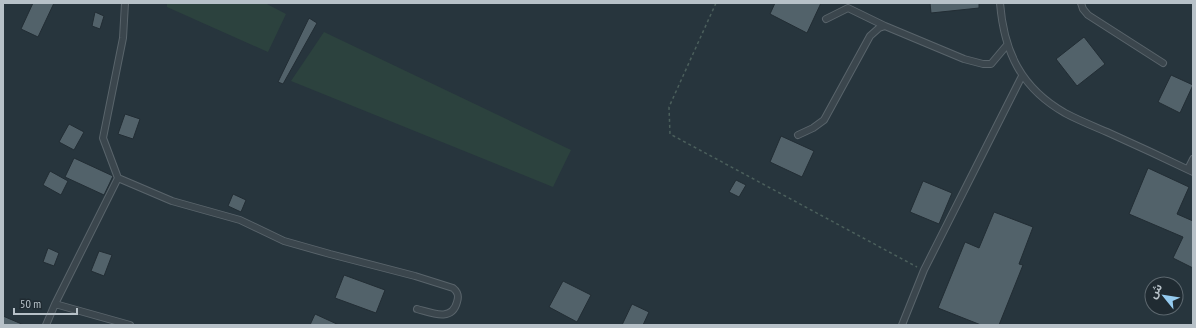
<svg xmlns="http://www.w3.org/2000/svg" width="1196" height="328" font-family="'PT Sans Narrow','Noto Sans Arabic',sans-serif">
<style>
.green{fill:#2c423e}
.building{fill:#52626a;stroke:#222d34}
.lines{fill:none;stroke-linecap:round;stroke-linejoin:round}
.street-casing{stroke:#59646b;stroke-width:8}
.path{stroke:#4b5f5c;stroke-width:1.5;stroke-dasharray:3 3;stroke-linecap:butt}
.street{stroke:#3b464d;stroke-width:6}
</style>
<rect width="100%" height="100%" fill="#27353d"/>
<path class="green" d="M 167,3 L 265,3 L 286,14 L 268,52 L 167,7 Z
M 324,32 L 571,150 L 553,187 L 291,81 Z"/>
<path class="building" d="M 33,3 L 54,3 L 38,37 L 21,29 Z
M 775,3 L 821,3 L 807,33 L 770,14 Z
M 930,3 L 979,3 L 979,8 L 931,13 Z
M 95,12 L 104,16 L 100,29 L 92,26 Z
M 309,18 L 317,23 L 283,84 L 278,82 Z
M 1084,37 L 1105,64 L 1077,86 L 1056,59 Z
M 1171,75 L 1193,85 L 1180,113 L 1158,102 Z
M 125,114 L 140,119 L 133,139 L 118,134 Z
M 69,124 L 84,132 L 74,150 L 59,142 Z
M 781,136 L 814,151 L 802,177 L 770,162 Z
M 74,158 L 113,176 L 104,195 L 65,177 Z
M 1148,168 L 1189,187 L 1177,214 L 1193,221 L 1193,268 L 1173,258 L 1183,237 L 1129,214 Z
M 50,171 L 68,181 L 61,195 L 43,185 Z
M 736,180 L 746,185 L 739,197 L 729,192 Z
M 923,181 L 952,193 L 939,224 L 910,212 Z
M 233,194 L 246,200 L 241,212 L 228,206 Z
M 994,212 L 1033,227 L 1019,264 L 1023,265 L 999,325 L 981,325 L 938,308 L 965,242 L 979,248 Z
M 48,248 L 59,253 L 54,266 L 43,262 Z
M 99,251 L 112,255 L 104,276 L 91,271 Z
M 344,275 L 385,290 L 376,313 L 335,298 Z
M 563,281 L 591,295 L 577,322 L 549,307 Z
M 632,304 L 649,312 L 643,325 L 622,325 Z
M 315,314 L 339,325 L 310,325 Z
M 3,316 L 24,325 L 3,325 Z"/>
<g class="lines">
<defs>
<path id="street" d="M 1000,3 C 1004,52 1021,88 1065,113 C 1078,120 1093,126 1107,132 C 1136,145 1164,158 1193,172
M 1081,3 L 1083,9 L 1088,15 L 1163,63
M 826,19 L 848,8 L 885,26
M 798,135 L 813,128 L 824,120 L 870,36 L 879,28 L 885,26 L 964,59 L 983,64 L 991,64 L 1007,45
M 1188,169 L 1193,159
M 118,178 L 172,201 L 240,220 L 284,241 L 330,254 L 415,276 L 453,288 C 458,292 459,296 457,302 C 452,322 432,313 417,309
M 55,304 L 130,325
M 46,325 L 55,304 L 118,178 L 103,138 L 123,38 L 125,3
M 902,325 L 924,270 L 1022,76"/>
</defs>
<use href="#street" class="street-casing"/>
<path class="path" d="M 716,3 L 669,107 L 670,134 L 917,267"/>
<use href="#street" class="street"/>
</g>
<rect width="1196" height="328" fill="none" stroke="#b7c1c8" stroke-width="8"/>
<g transform="translate(1164 296) rotate(300)"><circle r="19" fill="#202b32" stroke="#5c676e"/>
<path d="M0-3L7 15L0 10L-7 15Z" fill="#95cbef"/>
<text y="-6" font-size="11" font-weight="bold" text-anchor="middle" fill="#b7c1c8">ش</text>
</g>
<path d="M14 308v6h63v-6" fill="none" stroke="#b7c1c8" stroke-width="2"/>
<text x="20" y="308" font-size="12" fill="#b7c1c8" stroke="#202b32" stroke-width="3" paint-order="stroke">50 m</text>
</svg>
